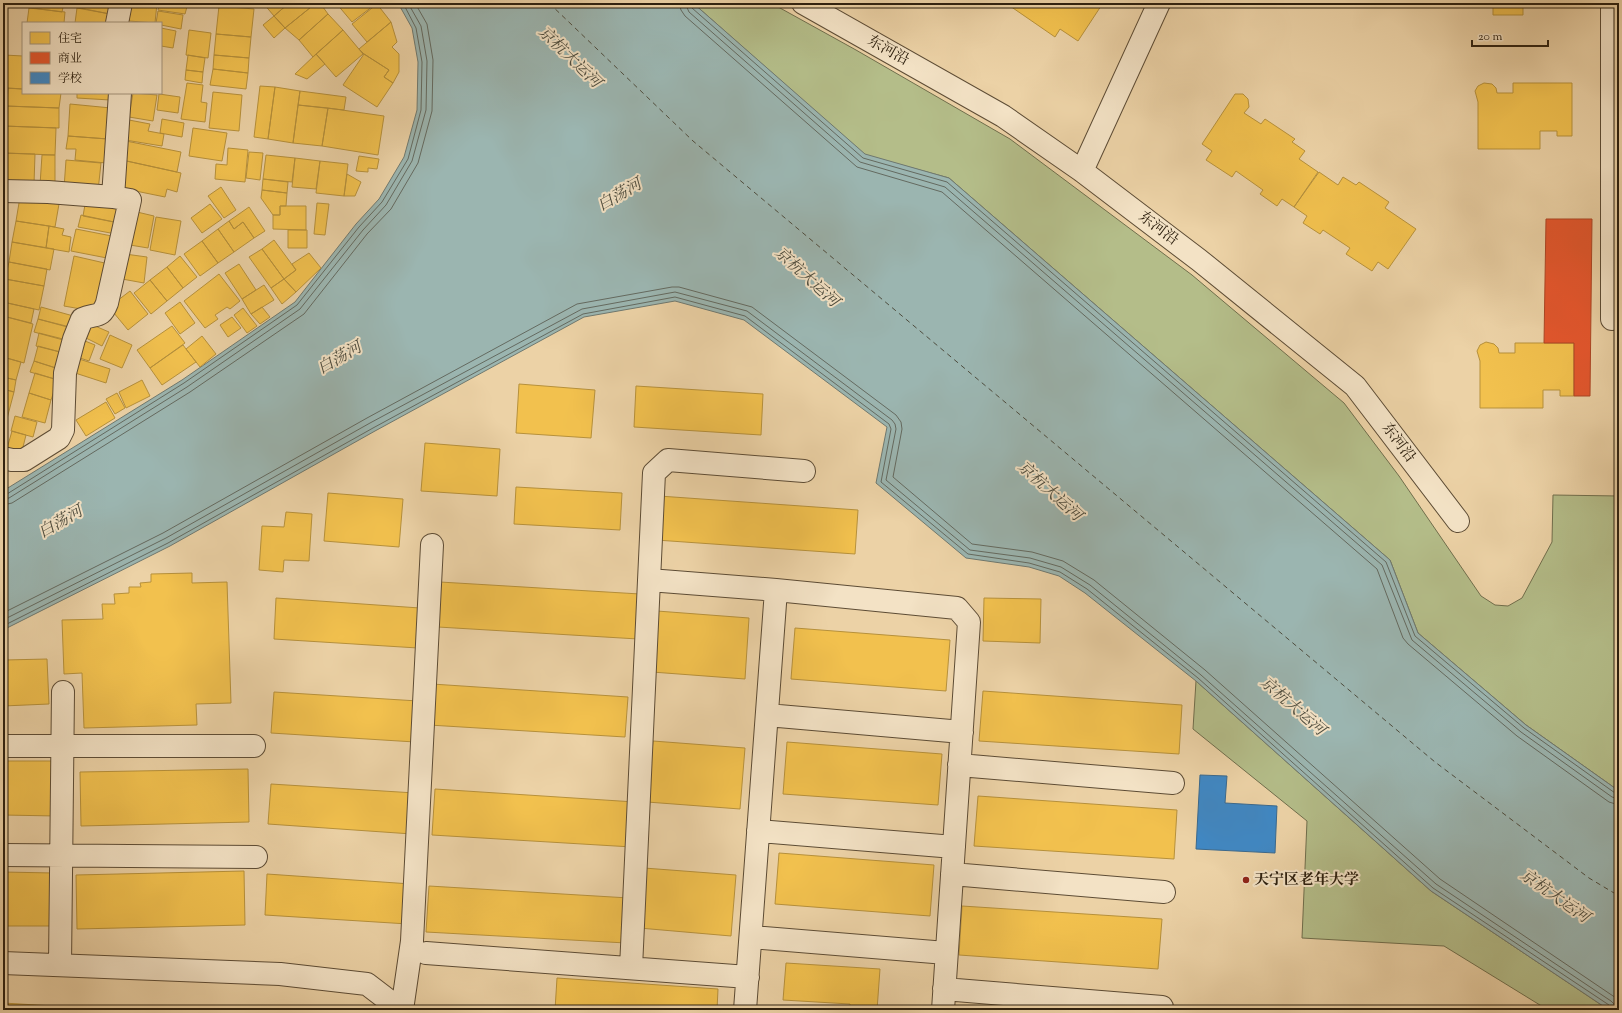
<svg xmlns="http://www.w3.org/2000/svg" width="1622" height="1013" font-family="'Sorts Mill Goudy','Noto Serif SC',serif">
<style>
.green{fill:#b4bd89;stroke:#706e4c}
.water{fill:#9bb5b0;stroke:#6f7970}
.homes{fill:#f2c14e;stroke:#b7913b}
.shops{fill:#e4572e;stroke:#ad4625}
.schools{fill:#3f88c5;stroke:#3a698e}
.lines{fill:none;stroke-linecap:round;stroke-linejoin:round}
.shore{stroke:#646a60;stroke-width:1}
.ferry{stroke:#4e4d3f;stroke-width:1;stroke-dasharray:5 4;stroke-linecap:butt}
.minor-casing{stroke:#5d4c35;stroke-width:24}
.minor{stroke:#f3e2c5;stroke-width:22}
.poi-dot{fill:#8f2418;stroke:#f3e2c5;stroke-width:1.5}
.labels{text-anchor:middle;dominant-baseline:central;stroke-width:4;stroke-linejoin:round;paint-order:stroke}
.street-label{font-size:15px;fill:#2d200f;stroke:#f3e2c5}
.poi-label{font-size:15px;font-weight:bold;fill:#2d200f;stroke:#f3e2c5;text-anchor:start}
.water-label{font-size:16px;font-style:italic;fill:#4e4d3f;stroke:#f3e2c5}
</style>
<rect width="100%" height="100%" fill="#ecd2a6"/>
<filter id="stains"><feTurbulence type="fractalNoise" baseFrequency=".005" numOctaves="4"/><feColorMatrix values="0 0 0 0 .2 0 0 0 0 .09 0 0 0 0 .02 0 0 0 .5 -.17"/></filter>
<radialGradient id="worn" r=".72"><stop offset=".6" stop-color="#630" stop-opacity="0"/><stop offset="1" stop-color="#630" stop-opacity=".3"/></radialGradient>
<path class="green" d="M 693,3 L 771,3 L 856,50 L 1010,139 L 1192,275 L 1344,403 L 1399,476 L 1481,596 L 1495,605 L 1508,606 L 1522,598 L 1552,542 L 1553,495 L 1619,496 L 1619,791 L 1526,725 L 1418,633 L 1390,560 L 949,178 L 865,155 Z
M 1196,681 L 1431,891 L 1609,1010 L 1548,1010 L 1444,946 L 1302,938 L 1307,821 L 1193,729 Z"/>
<path class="water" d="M 398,3 L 693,3 L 865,154 L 949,178 L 1390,560 L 1418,633 L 1526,725 L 1619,791 L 1619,1010 L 1609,1010 L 1431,891 L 1196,681 L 1085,593 L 1059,576 L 1029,567 L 966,558 L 876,483 L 887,427 L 744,320 L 675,301 L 584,317 L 375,431 L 170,546 L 3,630 L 3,491 L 182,380 L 295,302 L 356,224 L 379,199 L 404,157 L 417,110 L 418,62 L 412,28 Z"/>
<path class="homes" d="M 27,3 L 64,3 L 62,12 L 26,7 Z
M 81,3 L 112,3 L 110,14 L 80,8 Z
M 131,3 L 157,3 L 155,23 L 129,21 Z
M 160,3 L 188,3 L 185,14 L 158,10 Z
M 263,3 L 289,3 L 274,16 Z
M 289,3 L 316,3 L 285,28 L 274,16 Z
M 316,3 L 320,3 L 328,14 L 299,40 L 285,28 Z
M 336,3 L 377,3 L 352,22 Z
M 1012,3 L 1103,3 L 1078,41 L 1060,29 L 1055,37 L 1010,6 Z
M 1493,3 L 1523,3 L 1523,15 L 1493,15 Z
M 377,4 L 391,22 L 367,42 L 352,24 Z
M 219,6 L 254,9 L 251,37 L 216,34 Z
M 29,8 L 65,12 L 64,23 L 27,23 Z
M 77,8 L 110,14 L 111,23 L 75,23 Z
M 158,11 L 183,15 L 181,29 L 161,25 L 161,23 L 156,23 Z
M 328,14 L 343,30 L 313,57 L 299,40 Z
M 274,16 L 285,28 L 274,38 L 263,25 Z
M 391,22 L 397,42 L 392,47 L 399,54 L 399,72 L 393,83 L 384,77 L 389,70 L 364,54 L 359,49 Z
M 161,28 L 176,31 L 173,48 L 161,46 Z
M 189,30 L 211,33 L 208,58 L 186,55 Z
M 343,30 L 363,54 L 336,77 L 316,54 Z
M 216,34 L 251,37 L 249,58 L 214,55 Z
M 316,54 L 325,64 L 307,79 L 295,74 Z
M 364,54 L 389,70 L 384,77 L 393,83 L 377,107 L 343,85 Z
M 4,55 L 23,56 L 23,89 L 3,88 Z
M 188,55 L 205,58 L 203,72 L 186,70 Z
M 214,55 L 249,58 L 248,73 L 213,69 Z
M 213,69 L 248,73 L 246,89 L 210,85 Z
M 186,70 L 203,72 L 202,83 L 185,80 Z
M 187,83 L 203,85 L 201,102 L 207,103 L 205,122 L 181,119 Z
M 1484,83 L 1492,84 L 1496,88 L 1497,93 L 1513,93 L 1513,83 L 1572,83 L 1572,136 L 1557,136 L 1557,131 L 1540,131 L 1540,149 L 1478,149 L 1478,102 L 1475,91 L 1478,86 Z
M 260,86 L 275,87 L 268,139 L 254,137 Z
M 275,87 L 300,91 L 293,143 L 268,139 Z
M 8,88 L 23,89 L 23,93 L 61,93 L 59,108 L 7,106 Z
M 300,91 L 346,97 L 344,110 L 298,105 Z
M 213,92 L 242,95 L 239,131 L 209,128 Z
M 77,93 L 110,93 L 110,100 L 77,98 Z
M 133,93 L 157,95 L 153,121 L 129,117 Z
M 159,94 L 180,97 L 178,113 L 157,110 Z
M 1235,94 L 1243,94 L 1248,99 L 1249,107 L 1244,113 L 1261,124 L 1265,119 L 1295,139 L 1292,142 L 1305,151 L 1299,159 L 1318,172 L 1294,207 L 1282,199 L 1277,206 L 1260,194 L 1263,190 L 1236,171 L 1232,177 L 1206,160 L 1212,151 L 1202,144 Z
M 70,104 L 111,108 L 108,139 L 68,136 Z
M 298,105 L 328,108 L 322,146 L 293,143 Z
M 4,106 L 59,108 L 59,128 L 3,126 Z
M 328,108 L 384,116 L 378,155 L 322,146 Z
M 162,119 L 184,123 L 182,137 L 160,133 Z
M 129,120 L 150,124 L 148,131 L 164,134 L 162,146 L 125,140 Z
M 4,126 L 56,128 L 55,155 L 3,153 Z
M 193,128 L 227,133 L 222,161 L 189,156 Z
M 68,136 L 108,139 L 106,163 L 75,160 L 76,149 L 66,149 Z
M 126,141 L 181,152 L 177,172 L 122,160 Z
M 228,148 L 248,150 L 245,182 L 215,179 L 216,164 L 227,165 Z
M 249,152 L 263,153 L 260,180 L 246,178 Z
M 3,153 L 35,154 L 34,184 L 3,183 Z
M 42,155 L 55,155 L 55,185 L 40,185 Z
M 266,155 L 295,158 L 292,182 L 263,179 Z
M 359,156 L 379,159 L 377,169 L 368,168 L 368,172 L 356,171 Z
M 295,158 L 320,161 L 316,189 L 292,187 Z
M 66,160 L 101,163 L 98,191 L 64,188 Z
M 122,160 L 181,173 L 177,192 L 167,189 L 165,197 L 116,187 Z
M 320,161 L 348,164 L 344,196 L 316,193 Z
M 1319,172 L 1338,185 L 1343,177 L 1356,185 L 1359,182 L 1389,202 L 1385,208 L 1416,229 L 1388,269 L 1378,262 L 1372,271 L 1346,254 L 1350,248 L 1323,230 L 1320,234 L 1303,223 L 1307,216 L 1294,207 Z
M 347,174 L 361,182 L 355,196 L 344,196 Z
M 263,179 L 288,182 L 287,193 L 262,190 Z
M 221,187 L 236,210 L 224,218 L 208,196 Z
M 262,190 L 287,193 L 286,206 L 280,206 L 280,215 L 273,215 L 261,198 Z
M 20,197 L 59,204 L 55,227 L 16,221 Z
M 86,199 L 122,206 L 119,223 L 83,216 Z
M 317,203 L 329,204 L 325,235 L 314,234 Z
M 210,204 L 222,219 L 202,233 L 191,218 Z
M 280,206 L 306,206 L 306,230 L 273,229 L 273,215 L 280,215 Z
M 249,207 L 265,231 L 254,238 L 243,222 L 234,229 L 229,221 Z
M 137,212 L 154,216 L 148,248 L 130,245 Z
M 81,215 L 119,223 L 116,234 L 78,227 Z
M 156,217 L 181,221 L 175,255 L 150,250 Z
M 16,221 L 49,226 L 46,248 L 12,242 Z
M 229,221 L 234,229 L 243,222 L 254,238 L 234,252 L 218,229 Z
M 49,226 L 64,229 L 62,235 L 71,237 L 69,252 L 46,248 Z
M 76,229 L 117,237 L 112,259 L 71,251 Z
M 218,229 L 234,252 L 218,263 L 202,241 Z
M 288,230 L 307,230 L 307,248 L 288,248 Z
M 274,240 L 296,270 L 284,279 L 262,249 Z
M 202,241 L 218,263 L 200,276 L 184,254 Z
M 12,242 L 54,249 L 50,270 L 9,262 Z
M 262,249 L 284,279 L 271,288 L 249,257 Z
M 309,253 L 321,268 L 296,292 L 284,279 L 296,270 L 292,264 Z
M 125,254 L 147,257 L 144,283 L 122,279 Z
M 74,256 L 109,264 L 98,312 L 64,306 Z
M 180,256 L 197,277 L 183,288 L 167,267 Z
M 9,262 L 47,269 L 44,286 L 5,279 Z
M 239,264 L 256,290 L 242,299 L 225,273 Z
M 167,267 L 183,288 L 167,301 L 150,280 Z
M 219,274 L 240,301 L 230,309 L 227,307 L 215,315 L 218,319 L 205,328 L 184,301 Z
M 5,279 L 44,286 L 39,310 L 3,302 L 3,288 Z
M 284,279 L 296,292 L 282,304 L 271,288 Z
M 150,280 L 167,301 L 151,314 L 134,293 Z
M 264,285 L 274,300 L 251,314 L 242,299 Z
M 130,291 L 148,314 L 128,330 L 109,307 Z
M 3,302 L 34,309 L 31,323 L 3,316 Z
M 180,302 L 195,323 L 180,334 L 165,313 Z
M 41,307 L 77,317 L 74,328 L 38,319 Z
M 262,307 L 270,317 L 260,324 L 251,314 Z
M 243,308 L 257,326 L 247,333 L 234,315 Z
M 3,316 L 33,324 L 24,363 L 3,357 Z
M 232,317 L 241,328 L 228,337 L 220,325 Z
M 38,319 L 71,328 L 67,341 L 34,332 Z
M 88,323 L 109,332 L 102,346 L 82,336 Z
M 172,326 L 185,343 L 150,368 L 137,350 Z
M 39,333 L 63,339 L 60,352 L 36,346 Z
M 110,335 L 132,345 L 122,368 L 100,359 Z
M 202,336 L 216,354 L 200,367 L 186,349 Z
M 80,339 L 95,345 L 89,361 L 74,356 Z
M 1486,342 L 1494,344 L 1498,348 L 1499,353 L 1515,353 L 1515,343 L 1574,343 L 1574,396 L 1560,396 L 1560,390 L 1543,390 L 1543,408 L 1480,408 L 1480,361 L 1477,351 L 1480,345 Z
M 183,345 L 196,362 L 162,385 L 150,368 Z
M 38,346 L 64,353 L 59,369 L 34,361 Z
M 3,357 L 21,362 L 16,380 L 3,377 Z
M 73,357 L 110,369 L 106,383 L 69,371 Z
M 34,361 L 59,369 L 58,380 L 30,372 Z
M 35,373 L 58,380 L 51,400 L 29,393 Z
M 3,377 L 16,380 L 14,392 L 3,389 Z
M 142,380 L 150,396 L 126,408 L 119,392 Z
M 519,384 L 595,390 L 591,438 L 516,433 Z
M 636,386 L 763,394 L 761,435 L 634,427 Z
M 3,389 L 14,392 L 3,434 Z
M 29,393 L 51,400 L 45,423 L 22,417 Z
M 117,393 L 125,408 L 115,414 L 106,399 Z
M 106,402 L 115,418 L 86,436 L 76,420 Z
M 15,416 L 37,422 L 33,437 L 11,431 Z
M 12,431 L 26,435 L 21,455 L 6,452 Z
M 425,443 L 500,449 L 497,496 L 421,491 Z
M 516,487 L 622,493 L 620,530 L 514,524 Z
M 328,493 L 403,499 L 399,547 L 324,541 Z
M 659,496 L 858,510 L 855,554 L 656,540 Z
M 286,512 L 312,514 L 309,561 L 284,560 L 283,572 L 259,570 L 262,526 L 284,527 Z
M 192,573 L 192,583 L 227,582 L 231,703 L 196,704 L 197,725 L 84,728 L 82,673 L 64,674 L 62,620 L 103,619 L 102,604 L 115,604 L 114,594 L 129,593 L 129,587 L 141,587 L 140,583 L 151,582 L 151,574 Z
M 440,582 L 640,594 L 638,639 L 438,627 Z
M 276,598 L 420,608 L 418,648 L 274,639 Z
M 984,598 L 1041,599 L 1040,643 L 983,641 Z
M 657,611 L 749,618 L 745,679 L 652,672 Z
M 795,628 L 950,640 L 946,691 L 791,679 Z
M 47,659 L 49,704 L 3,706 L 3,670 L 6,670 L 5,660 Z
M 432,684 L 628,697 L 625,737 L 429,725 Z
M 983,691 L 1182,705 L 1179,754 L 979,741 Z
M 274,692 L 418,701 L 415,742 L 271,733 Z
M 653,741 L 745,748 L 740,809 L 647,802 Z
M 787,742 L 942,754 L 938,805 L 783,794 Z
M 3,761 L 57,761 L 56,816 L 3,815 Z
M 248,769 L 249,822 L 81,826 L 80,772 Z
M 271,784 L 415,793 L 412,834 L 268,824 Z
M 435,789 L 635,802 L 632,847 L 432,835 Z
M 978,796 L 1177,810 L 1174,859 L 974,846 Z
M 779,853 L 934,865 L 930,916 L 775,904 Z
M 644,868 L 736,875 L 731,936 L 639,928 Z
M 244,871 L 245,925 L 77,929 L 76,875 Z
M 3,872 L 53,873 L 52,926 L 3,926 Z
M 267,874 L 411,884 L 408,924 L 265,915 Z
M 429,886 L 629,898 L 626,943 L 426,932 Z
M 962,906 L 1162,919 L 1158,969 L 959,955 Z
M 786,963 L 880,969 L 877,1010 L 850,1010 L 850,1004 L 783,1000 Z
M 557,978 L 718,989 L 717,1010 L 555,1010 Z
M 3,1003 L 120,1010 L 3,1010 Z"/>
<path class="shops" d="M 1546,219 L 1592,219 L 1590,396 L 1574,396 L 1574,343 L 1544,343 Z"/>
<path class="schools" d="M 1200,775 L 1227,776 L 1225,803 L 1277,806 L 1275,853 L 1196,849 Z"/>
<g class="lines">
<path class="shore" d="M 679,3 L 681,10 L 685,16 L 857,167 L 942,192 L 1377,569 L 1403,638 L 1408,644 L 1517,736 L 1609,802 L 1619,805
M 685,3 L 689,12 L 860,162 L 945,187 L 1382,565 L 1412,640 L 1521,732 L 1612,797 L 1619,799
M 691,3 L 692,8 L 863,158 L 947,182 L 1386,562 L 1415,636 L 1524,728 L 1615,793 L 1619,794
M 3,494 L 7,494 L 184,383 L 297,305 L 359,227 L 382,202 L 408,159 L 421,110 L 422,62 L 416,28 L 403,3
M 3,499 L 9,498 L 187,387 L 300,309 L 363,230 L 386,205 L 412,161 L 426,110 L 427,61 L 421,26 L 408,3
M 3,505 L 12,503 L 190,392 L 304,314 L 367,234 L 391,209 L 418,163 L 432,111 L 433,60 L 427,24 L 415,3
M 3,613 L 163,533 L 367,418 L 577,304 L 672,287 L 679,287 L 752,307 L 896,415 L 901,422 L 902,429 L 893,477 L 972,544 L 1032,552 L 1063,561 L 1094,580 L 1205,670 L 1440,879 L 1619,1000
M 3,620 L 166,538 L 370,423 L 582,309 L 675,292 L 747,311 L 892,420 L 895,424 L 896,429 L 886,480 L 970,550 L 1030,558 L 1061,567 L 1090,585 L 1201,675 L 1436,884 L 1611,1001 L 1615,1005 L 1616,1010
M 3,626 L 168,543 L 373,428 L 583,314 L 675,297 L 745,316 L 889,424 L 891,429 L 881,482 L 968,554 L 1029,563 L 1060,572 L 1087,589 L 1198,678 L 1433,888 L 1609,1005 L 1611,1010"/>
<path class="ferry" d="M 549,3 L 693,141 L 1435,762 L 1589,878 L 1619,896"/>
<defs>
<path id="minor" d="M 803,3 L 1003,116 L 1082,171 L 1199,260 L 1355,386 L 1458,521
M 1612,3 L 1612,319
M 117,23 L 121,3
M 1082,171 L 1159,3
M 3,191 L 48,192 L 113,197 L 120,93
M 3,458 L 12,460 L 24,460 L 59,438 L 63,430 L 65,373 L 74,339 L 82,319 C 96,313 101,319 107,303 L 130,200 L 113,197
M 649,580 L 776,590 L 957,608 L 969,622 L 943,1010
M 767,715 L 962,732
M 3,746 L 254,746
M 959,765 L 1173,783
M 758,831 L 954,847
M 3,855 L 256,857
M 952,874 L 1164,892
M 751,937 L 946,953
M 426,953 L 748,977
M 3,963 L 280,974 L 367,984 L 401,1010
M 60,965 L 63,692
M 631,968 L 654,473 L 668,460 L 804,471
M 944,989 L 1162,1007
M 402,1010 L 412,941 L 432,545
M 745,1010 L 776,590"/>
</defs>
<use href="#minor" class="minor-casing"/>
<use href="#minor" class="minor"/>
</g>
<circle class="poi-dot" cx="1246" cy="880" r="4"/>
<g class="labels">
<g class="street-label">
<text transform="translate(888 51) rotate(29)">东河沿</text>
<text transform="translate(1158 229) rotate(37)">东河沿</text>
<text transform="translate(1398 443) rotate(53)">东河沿</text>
</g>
<g class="poi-label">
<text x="1254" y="880">天宁区老年大学</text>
</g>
<g class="water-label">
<text transform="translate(569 58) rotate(44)">京杭大运河</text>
<text transform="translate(620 196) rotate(-30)">白荡河</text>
<text transform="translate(806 278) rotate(42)">京杭大运河</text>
<text transform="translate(340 359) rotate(-30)">白荡河</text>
<text transform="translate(1049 492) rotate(42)">京杭大运河</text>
<text transform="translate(61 523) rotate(-30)">白荡河</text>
<text transform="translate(1292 707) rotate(41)">京杭大运河</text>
<text transform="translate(1554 897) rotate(35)">京杭大运河</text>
</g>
</g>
<rect width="1622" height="1013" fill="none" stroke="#ecd2a6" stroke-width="16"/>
<rect x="4" y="4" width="1614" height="1005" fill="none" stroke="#2d200f" stroke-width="2"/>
<rect x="8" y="8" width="1606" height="997" fill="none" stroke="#2d200f"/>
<rect x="22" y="22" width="140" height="72" fill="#f3e2c5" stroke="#a4947c"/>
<rect x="30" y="32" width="20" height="12" fill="#f2c14e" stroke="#a4947c"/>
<text x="58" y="42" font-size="12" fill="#2d200f">住宅</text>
<rect x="30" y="52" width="20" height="12" fill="#e4572e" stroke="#a4947c"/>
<text x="58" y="62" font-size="12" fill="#2d200f">商业</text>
<rect x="30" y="72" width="20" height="12" fill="#3f88c5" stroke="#a4947c"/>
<text x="58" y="82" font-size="12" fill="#2d200f">学校</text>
<path d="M1472 40v6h76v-6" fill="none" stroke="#2d200f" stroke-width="2"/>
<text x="1478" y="40" font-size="12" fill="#2d200f" stroke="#f3e2c5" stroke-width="3" paint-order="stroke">20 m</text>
<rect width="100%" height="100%" filter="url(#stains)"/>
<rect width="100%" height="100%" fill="url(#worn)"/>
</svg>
